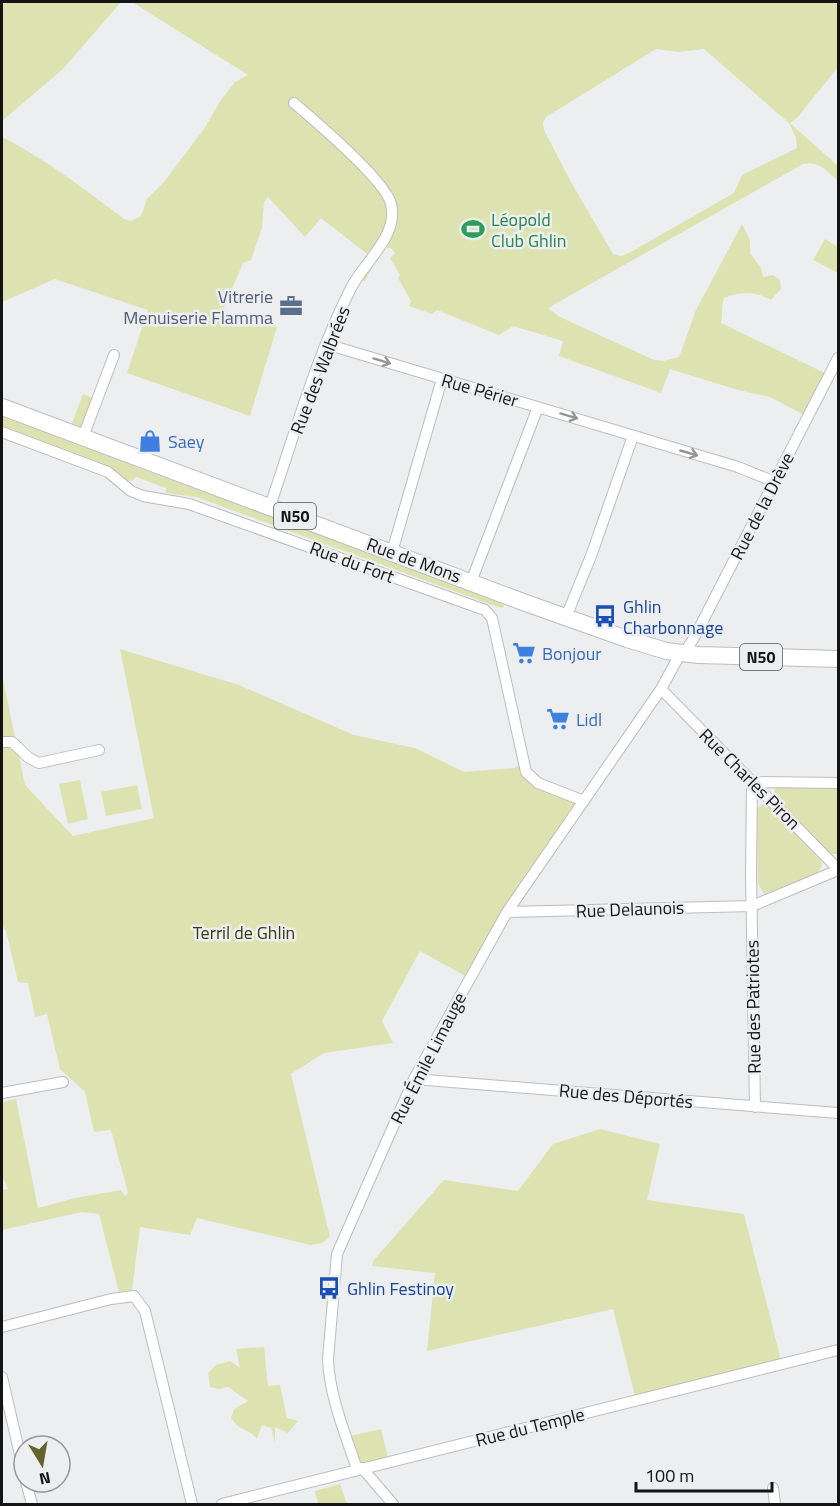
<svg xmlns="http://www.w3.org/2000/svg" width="840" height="1506" font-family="'Titillium Web',sans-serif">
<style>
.green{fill:#dde3b0;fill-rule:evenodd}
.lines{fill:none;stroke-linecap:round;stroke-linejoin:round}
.minor-casing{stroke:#bbbcbe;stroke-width:12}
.primary-casing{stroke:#bbbcbe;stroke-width:18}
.minor{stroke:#fff;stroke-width:10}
.primary{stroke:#fff;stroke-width:16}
.oneway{stroke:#959596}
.labels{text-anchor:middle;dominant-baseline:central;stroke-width:5;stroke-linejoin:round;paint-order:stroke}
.shield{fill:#edeef0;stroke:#555557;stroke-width:1.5}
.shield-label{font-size:16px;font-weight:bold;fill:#141415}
.leisure-label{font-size:18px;fill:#27864d;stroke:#edeef0;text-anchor:start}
.service-label{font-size:18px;fill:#4e5e75;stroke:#edeef0;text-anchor:end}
.street-label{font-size:18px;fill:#141415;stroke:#edeef0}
.shop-label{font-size:18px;fill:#366cbe;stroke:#edeef0;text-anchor:start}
.transit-label{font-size:18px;fill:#164399;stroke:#edeef0;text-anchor:start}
.park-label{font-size:18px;fill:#373a0f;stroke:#edeef0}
</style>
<rect width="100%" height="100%" fill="#edeef0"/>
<path class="green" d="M2 2H121L63 69 2 121Z
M132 2H838V67L797 118 790 123 838 166V181C827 171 819 160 803 164L548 308 560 317 654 360 663 361 679 357 696 310 742 224 750 240V253L761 268 763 277 773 275 780 280 781 289 771 300C754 291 742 291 724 298 721 307 723 313 721 323L829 375 808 417 770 397 738 390 670 369 661 393 559 356 563 341 513 326 499 335 437 310 432 314 409 306 411 301 398 278 400 275 390 258 395 253 391 248H383L365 281H356L371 257 321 218 305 237 268 197 264 202 262 228 251 260 243 263 220 317 277 327 250 416 127 373 148 310 55 279 2 302V137C46 159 84 189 124 219L131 221 141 216 147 199 164 182 204 129 221 100 235 82 248 75ZM656 49 678 52 704 49 789 123 796 138 797 148 742 175 734 193 629 253 621 256 613 254 571 182 544 130 543 122 546 117Z
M825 239 838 247V273L813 260Z
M83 394 93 398 87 429 72 423Z
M2 416 135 465 136 467 503 600 504 606 502 608 495 606 196 497 166 493V488L136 477 133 480 128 481 2 428Z
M120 649 239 685 354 735 415 748 464 772 514 768 523 764 526 772 584 801 469 978 420 951 382 1021 393 1043 324 1053 291 1074 330 1237 322 1243 311 1245 197 1218 190 1235 140 1227 132 1290 119 1292 99 1214 82 1212 2 1230V1190L8 1189 2 1176V1102L16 1099 38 1208 75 1198 121 1190 125 1196 128 1193 111 1130 94 1132 85 1092 60 1069 47 1014 35 1017 28 983 18 982 6 931 2 925V675L25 785 73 836 154 818Z
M80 780 88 819 68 824 59 784Z
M137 785 142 809 106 816 101 792Z
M776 787 838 788V854H832L825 849 773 796Z
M762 804H767L821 861 822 865 818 873 764 894 758 884 757 810Z
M600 1129 660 1144 647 1200 744 1214 782 1364 636 1400 613 1309 427 1351 435 1273 372 1266 373 1261 444 1180 518 1191 553 1144Z
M264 1347 268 1386 280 1385 287 1418 298 1421 288 1433 275 1427V1443L271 1428 262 1425 257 1439C250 1429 240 1432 231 1418L234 1409 248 1401 228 1387 219 1389 210 1387 208 1373 216 1365 230 1361 240 1368 236 1349Z
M381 1429 389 1462 357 1469 346 1437Z
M340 1484 347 1504H318L315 1491Z"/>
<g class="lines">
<g class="minor-casing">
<path id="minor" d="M326 344 738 467 775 482
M2 432 108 472 131 491 143 496 189 504 485 610 492 618 526 772 538 783 584 801
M83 437 114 355
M270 506C295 433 316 357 351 288 364 262 399 236 391 204 386 181 314 120 294 103
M392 552 442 379
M471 582 538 407
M566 617 591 556 633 436
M661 689 838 869
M2 742H12L29 758 39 763 99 750
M507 912 752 906 838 870
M414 1079 838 1113
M2 1093 63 1082
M755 1107 751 875 752 782 838 783
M2 1327 111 1299 134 1296 145 1311 192 1504
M2 1377 24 1472
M362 1468 393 1504
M357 1469C346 1436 329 1395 328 1359L337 1254 414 1079 507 912 661 689 678 658 684 653 694 638 838 358
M26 1482 32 1504
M773 1488 775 1504
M222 1504 838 1350"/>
</g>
<g class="primary-casing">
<path id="primary" d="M2 407 523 602 627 639 666 651 699 655 838 659"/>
</g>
<use href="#minor" class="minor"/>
<use href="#primary" class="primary"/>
</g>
<defs><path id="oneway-shaft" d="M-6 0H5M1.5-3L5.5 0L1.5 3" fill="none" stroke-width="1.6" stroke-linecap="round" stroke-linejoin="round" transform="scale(1.5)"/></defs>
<g class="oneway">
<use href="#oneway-shaft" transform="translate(382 361) rotate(17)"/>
<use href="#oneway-shaft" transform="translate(569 416) rotate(17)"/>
<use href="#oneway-shaft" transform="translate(689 453) rotate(16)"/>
</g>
<defs>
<g id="stadium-bare" transform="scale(1.8)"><path d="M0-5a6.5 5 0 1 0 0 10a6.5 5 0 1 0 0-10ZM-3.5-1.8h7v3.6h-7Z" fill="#2e9e5b" stroke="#edeef0" stroke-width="2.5" paint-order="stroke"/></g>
<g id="office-bare" transform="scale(1.8)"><path d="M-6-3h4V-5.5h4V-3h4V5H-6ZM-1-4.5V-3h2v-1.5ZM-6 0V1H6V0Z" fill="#5c6f8a" stroke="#edeef0" stroke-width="2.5" paint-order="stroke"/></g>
<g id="shop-bare" transform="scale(1.8)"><path d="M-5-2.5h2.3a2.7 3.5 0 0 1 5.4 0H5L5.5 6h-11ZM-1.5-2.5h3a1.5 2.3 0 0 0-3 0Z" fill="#3f7fe0" stroke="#edeef0" stroke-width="2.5" paint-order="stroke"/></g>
<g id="bus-bare" transform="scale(1.8)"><path d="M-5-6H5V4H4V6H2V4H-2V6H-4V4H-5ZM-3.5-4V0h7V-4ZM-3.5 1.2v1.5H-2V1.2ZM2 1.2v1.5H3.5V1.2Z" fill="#1a4fb4" stroke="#edeef0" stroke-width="2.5" paint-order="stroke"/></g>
<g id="supermarket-bare" transform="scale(1.8)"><path d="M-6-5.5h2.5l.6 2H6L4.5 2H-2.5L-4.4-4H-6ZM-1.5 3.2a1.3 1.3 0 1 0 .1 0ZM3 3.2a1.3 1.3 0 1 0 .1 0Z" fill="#3f7fe0" stroke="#edeef0" stroke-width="2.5" paint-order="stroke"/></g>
</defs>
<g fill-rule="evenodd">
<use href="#stadium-bare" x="473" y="229"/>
<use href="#office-bare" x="291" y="306"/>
<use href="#shop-bare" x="150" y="441"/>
<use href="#bus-bare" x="605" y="616"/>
<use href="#supermarket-bare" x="524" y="653"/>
<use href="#supermarket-bare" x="558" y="719"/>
<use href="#bus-bare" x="329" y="1288"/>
</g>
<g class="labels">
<g class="shield">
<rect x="274" y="503" width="42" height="26" rx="4.5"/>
<rect x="740" y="644" width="42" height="26" rx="4.5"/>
</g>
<g class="shield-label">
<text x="295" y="516">N50</text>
<text x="761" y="657">N50</text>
</g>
<g class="leisure-label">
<text x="491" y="219">Léopold<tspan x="491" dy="21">Club Ghlin</tspan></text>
</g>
<g class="service-label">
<text x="273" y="296">Vitrerie<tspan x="273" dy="21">Menuiserie Flamma</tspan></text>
</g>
<g class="street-label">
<text transform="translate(320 370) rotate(-69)">Rue des Walbrées</text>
<text transform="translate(480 390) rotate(16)">Rue Périer</text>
<text transform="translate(762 506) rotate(-63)">Rue de la Drève</text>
<text transform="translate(414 560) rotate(20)">Rue de Mons</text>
<text transform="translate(352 562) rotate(20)">Rue du Fort</text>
<text transform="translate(750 779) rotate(45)">Rue Charles Piron</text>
<text transform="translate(630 909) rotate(-2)">Rue Delaunois</text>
<text transform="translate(753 1007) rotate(-91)">Rue des Patriotes</text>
<text transform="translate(428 1058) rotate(-63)">Rue Émile Limauge</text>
<text transform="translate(626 1096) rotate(5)">Rue des Déportés</text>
<text transform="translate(530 1427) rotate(-14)">Rue du Temple</text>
</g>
<g class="shop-label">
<text x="168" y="441">Saey</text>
<text x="542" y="653">Bonjour</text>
<text x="576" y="719">Lidl</text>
</g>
<g class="transit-label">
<text x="623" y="606">Ghlin<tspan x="623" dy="21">Charbonnage</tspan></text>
<text x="347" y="1288">Ghlin Festinoy</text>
</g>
<g class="park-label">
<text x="244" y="932">Terril de Ghlin</text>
</g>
</g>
<rect width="840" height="1506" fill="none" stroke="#141415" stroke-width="6"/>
<g transform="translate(42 1464) rotate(169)"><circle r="28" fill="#edeef0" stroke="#969798" stroke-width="1.5"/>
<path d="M0-4.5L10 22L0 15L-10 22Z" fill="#66622f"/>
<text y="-9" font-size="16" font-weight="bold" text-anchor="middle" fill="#141415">N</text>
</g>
<path d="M636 1482v9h136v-9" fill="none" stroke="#141415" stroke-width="3"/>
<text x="645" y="1482" font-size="18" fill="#141415" stroke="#edeef0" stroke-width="4.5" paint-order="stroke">100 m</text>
</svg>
